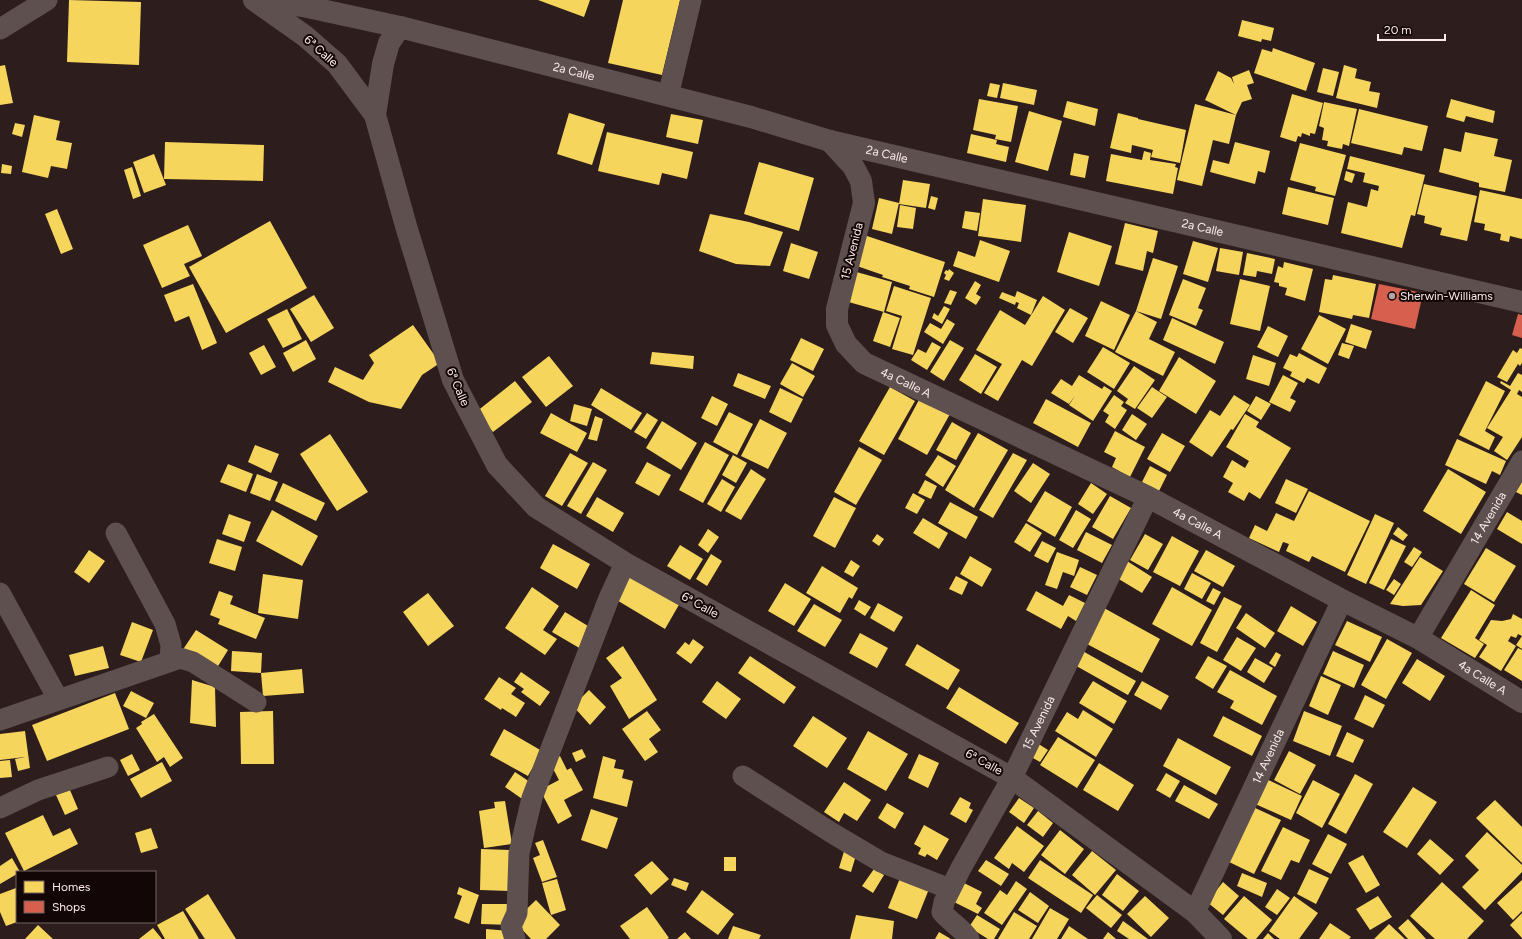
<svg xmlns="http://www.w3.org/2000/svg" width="1522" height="939" font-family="Figtree,sans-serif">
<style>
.homes{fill:#f6d55c}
.shops{fill:#d6604d}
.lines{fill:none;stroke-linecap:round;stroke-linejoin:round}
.street{stroke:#5d504f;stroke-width:21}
.secondary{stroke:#5d504f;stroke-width:22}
.poi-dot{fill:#b4a3a2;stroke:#120606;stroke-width:1.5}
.labels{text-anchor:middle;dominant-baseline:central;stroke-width:4;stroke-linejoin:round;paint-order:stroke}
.street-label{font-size:12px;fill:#fcebea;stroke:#120606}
.poi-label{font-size:12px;fill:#fcebea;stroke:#120606;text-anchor:start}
</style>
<rect width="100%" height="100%" fill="#2d1d1d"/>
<path class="homes" d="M69 0 141 2 139 65 67 62Z
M538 0H590L584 17Z
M623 0H680L662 75 608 63Z
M1242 20 1274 28 1271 41 1262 39 1261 42 1238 36Z
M1273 48 1315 63 1306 91 1254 73 1262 49 1272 52Z
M5 65 13 103 0 105V66Z
M1344 65 1357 69 1355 78 1371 82 1369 91 1380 93 1377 108 1336 98Z
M1323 68 1339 72 1333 96 1317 92Z
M1249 70 1254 83 1247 85 1252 99 1242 102 1236 115 1205 100 1218 71 1231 78 1234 84 1232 77Z
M990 83 1000 85 997 98 987 96Z
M1003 83 1037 90 1034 105 1000 98Z
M1292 94 1323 103 1315 134 1310 133V136L1302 133 1301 137 1298 136 1296 142 1280 137Z
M979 99 1018 106 1011 142 995 139 996 135 973 130Z
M1451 99 1495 111 1493 123 1466 116 1464 122 1446 117Z
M1067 101 1098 109 1095 126 1063 117Z
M1324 102 1357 109 1349 146 1343 144 1342 149 1327 146 1328 141 1322 140 1324 128 1319 126Z
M1195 104 1236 115 1229 144 1213 140 1202 186 1177 180Z
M1359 109 1428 126 1422 151 1404 147 1402 155 1351 143Z
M1029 111 1062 121 1048 171 1015 162Z
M569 113 605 124 592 165 557 154Z
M1118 113 1138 118V119L1186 130 1180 163 1151 157 1153 150 1132 145 1131 153 1110 148Z
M671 114 703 120 698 144 666 137Z
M34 115 60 121 56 140 72 143 67 169 51 166 48 178 22 172Z
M15 123 25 125 22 137 12 134Z
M607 132 693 152 687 179 662 173 659 185 598 171Z
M1465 132 1498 139 1494 156 1512 160 1505 192 1479 187V183L1439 172 1444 148 1461 152Z
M971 134 997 140 996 144 1009 147 1006 162 967 153Z
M165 142 264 145 263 181 164 179Z
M1235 142 1270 151 1265 173 1258 171 1255 184 1210 172 1213 160 1229 164Z
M1300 143 1346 155 1335 196 1315 191 1316 187 1290 180Z
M1144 151 1151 153 1150 160 1176 164 1175 167 1178 168 1173 194 1106 181 1111 154 1142 160Z
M1074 153 1089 156 1085 178 1070 175Z
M154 154 166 185 144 193 133 162Z
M1350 156 1425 175 1415 216 1411 215 1402 248 1341 233 1348 202 1367 207 1371 189 1378 191 1379 186 1363 182 1365 173 1347 169Z
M759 162 814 178 799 231 744 214Z
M2 164 12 166 11 174 1 173Z
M132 167 141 196 133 199 124 170Z
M1346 171 1355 174 1352 183 1344 180Z
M903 180 930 184 926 208 899 204Z
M1424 184 1477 196 1467 241 1440 235 1442 228 1424 223 1425 216 1417 214Z
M1288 187 1334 198 1328 225 1282 214Z
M1480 190 1522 199V239L1510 236 1509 242 1500 240 1501 234 1484 230 1485 224 1474 222Z
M931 196 938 198 935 210 928 208Z
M879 198 899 203 892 234 872 229Z
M983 199 1026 205 1021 242 978 236Z
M900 205 916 208 913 229 897 227Z
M57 209 73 249 61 254 45 214Z
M965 211 980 213 977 231 962 228Z
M710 214 749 222 783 232 770 266 736 264 699 251Z
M270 221 307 288 226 333 189 267Z
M1125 223 1158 231 1153 253 1147 251 1143 271 1115 264Z
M188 225 202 256 184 264 190 276 162 288 143 245Z
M1069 232 1112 246 1099 286 1057 272Z
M864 235 945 262 934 297 909 289 910 286 882 277 883 275 854 265Z
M980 240 1010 251 999 282 953 266 958 251 975 257Z
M1193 241 1218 248 1208 282 1183 274Z
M791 243 818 252 809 279 783 271Z
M1220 248 1243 252 1239 275 1216 271Z
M1247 253 1275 259 1272 274 1257 271 1256 277 1243 275Z
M1153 258 1178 266 1161 319 1136 311Z
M1284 262 1313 269 1305 301 1285 295 1287 288 1279 286V283L1274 282 1278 266 1283 268Z
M949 269 954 273 949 281 944 279 946 275 944 273 946 270 948 271Z
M853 271 892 282 884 312 845 301Z
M1333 275 1376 284 1369 318 1353 315 1352 319 1319 312 1325 279 1332 280Z
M1183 279 1206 288 1198 308 1203 310 1196 326 1169 315Z
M1240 279 1270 286 1260 331 1230 324Z
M975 281 981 285 976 294 981 297 976 305 965 298Z
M193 284 217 343 202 350 189 316 175 322 164 295Z
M894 286 931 298 913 355 892 349 902 316 886 311Z
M950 290 957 292 951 305 944 303Z
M1017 291 1037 300 1031 315 1017 308 1019 303 1016 302 1015 305 999 298 1002 292 1015 297Z
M314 295 334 328 311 342 290 309Z
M1043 296 1065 310 1032 366 1022 360 998 401 984 393 1002 364 976 350 1000 310 1025 325Z
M1101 301 1130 315 1114 350 1085 336Z
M944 306 950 309 942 324 932 318 934 313 938 316Z
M1070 308 1088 318 1073 343 1055 332Z
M287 309 302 339 283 348 267 319Z
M1136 311 1157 322 1149 339 1175 352 1163 376 1115 352Z
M883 312 900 318 890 347 873 341Z
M1319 315 1346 329 1328 364 1301 349Z
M1172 318 1224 342 1215 364 1163 340Z
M947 319 955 324 943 344 924 332 930 323 941 329Z
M1351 324 1372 331 1366 349 1345 342Z
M413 325 440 363 422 375 401 409 369 402 328 382 335 367 363 380 374 363 369 355Z
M1268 326 1288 336 1278 357 1257 347Z
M801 338 824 349 813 371 790 360Z
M306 340 316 359 293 372 283 353Z
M950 340 964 348 944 381 930 372Z
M932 342 941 347 927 370 911 360 918 349 926 353Z
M1342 343 1354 346 1349 359 1338 355Z
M264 345 276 367 261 375 249 353Z
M1103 347 1130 363 1114 389 1087 372Z
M1520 348 1522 349V363L1520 366 1518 364 1507 382 1497 377 1513 350 1517 353Z
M652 352 694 356 693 369 650 364Z
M1299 353 1327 368 1319 384 1307 378 1304 383 1290 376 1292 372 1283 368 1290 354 1297 357Z
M975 354 997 367 981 394 959 380Z
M1253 355 1276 363 1269 386 1246 379Z
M549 356 573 386 546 407 522 377Z
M1179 357 1216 381 1196 414 1159 391Z
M792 363 815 376 803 397 780 384Z
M1134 366 1155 380 1135 409 1125 403 1128 399 1117 391Z
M738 373 771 386 765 399 733 386Z
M1518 373 1522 375V392L1519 390 1517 394 1522 397V437L1507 460 1494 451 1503 437 1487 428 1511 390 1500 383 1501 381 1510 386Z
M1079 375 1102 389 1104 386 1112 391 1093 421 1069 405 1075 396 1069 404 1051 393 1061 379 1072 386Z
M1283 375 1298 383 1290 398 1296 401 1290 412 1269 402Z
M515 381 532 402 493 432 476 412Z
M1486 381 1505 391 1485 431 1495 437 1489 450 1459 435Z
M890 387 915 401 884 455 859 441Z
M1152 387 1167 397 1152 418 1137 408Z
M601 388 642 413 631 430 591 405Z
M780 388 803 399 791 423 769 412Z
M1114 395 1124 402 1121 406 1127 410 1115 429 1105 422 1109 415 1103 411Z
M1234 395 1250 405 1233 430 1231 429 1212 457 1189 442 1210 410 1220 416Z
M712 396 728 404 717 426 701 418Z
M1256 396 1271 404 1261 420 1247 411Z
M920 398 950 414 927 455 898 439Z
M1046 399 1091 423 1078 447 1033 423Z
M574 404 592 409 587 426 570 421Z
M729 412 753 424 737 455 713 442Z
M551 413 587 433 577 452 540 433Z
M647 413 658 420 646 439 634 432Z
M1132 414 1147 424 1136 440 1122 430Z
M1245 414 1259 422 1256 427 1291 448 1260 499 1249 492 1244 501 1228 492 1233 483 1223 477 1232 460 1245 468 1249 461 1226 447Z
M595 416 603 419 597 441 588 439Z
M760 419 787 433 768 469 741 456Z
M662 421 697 443 681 470 646 448Z
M952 422 971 433 956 460 936 450Z
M1115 431 1145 447 1130 477 1112 467 1116 458 1104 452Z
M978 433 1008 450 974 508 945 490Z
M1162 433 1185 446 1170 472 1147 459Z
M330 434 368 492 337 511 300 454Z
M1457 439 1506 461 1500 475 1492 471 1486 484 1445 465Z
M705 442 729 455 703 503 679 490Z
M255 445 279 454 271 473 248 462Z
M859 447 882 460 856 505 834 492Z
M570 453 588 463 562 506 545 496Z
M1013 453 1027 460 993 518 979 510Z
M733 455 747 463 736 483 722 475Z
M938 455 956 466 943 487 925 475Z
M593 462 607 470 581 514 567 506Z
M647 462 671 475 659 496 635 483Z
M1033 463 1050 474 1031 503 1014 491Z
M228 464 253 474 246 492 220 482Z
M1150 466 1167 475 1159 491 1142 482Z
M751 469 766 479 741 520 725 511Z
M1448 469 1486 492 1461 534 1423 511Z
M257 474 278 482 270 501 250 493Z
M722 479 735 487 721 512 707 504Z
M1286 479 1308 489 1296 513 1275 503Z
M925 480 937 486 931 499 918 493Z
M1522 482V495L1516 492Z
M283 483 325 503 316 521 275 501Z
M1091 483 1107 494 1093 514 1078 504Z
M1045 491 1072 507 1055 537 1027 521Z
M1309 491 1370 521 1345 572 1312 556 1309 562 1286 551 1289 544 1283 542 1279 552 1249 538 1255 525 1267 531 1276 513 1294 521Z
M913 493 925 500 917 514 905 508Z
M1110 496 1131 508 1113 539 1092 527Z
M597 497 624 513 613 532 586 516Z
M834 497 856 508 835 548 813 536Z
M950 502 978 517 966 539 938 523Z
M272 510 318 536 302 566 256 541Z
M1076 510 1091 519 1073 548 1059 540Z
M1507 512 1522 521V544L1497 529Z
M229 514 251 522 244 542 222 534Z
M1375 514 1394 523 1366 584 1347 575Z
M923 518 948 533 939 549 913 533Z
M1026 523 1042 533 1030 552 1014 542Z
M1398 527 1408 535 1403 541 1393 534Z
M708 529 719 537 708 553 698 545Z
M1086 532 1112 545 1102 563 1077 550Z
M877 534 884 539 879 546 872 541Z
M1145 534 1163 544 1148 570 1130 560Z
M1172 536 1199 551 1180 586 1153 572Z
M217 539 242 547 235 571 209 563Z
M1391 539 1406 546 1384 590 1369 583Z
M1042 541 1056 548 1048 563 1034 556Z
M553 544 590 564 577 589 540 568Z
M680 545 703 559 690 580 667 566Z
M1414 547 1422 552 1412 567 1404 562Z
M1486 548 1516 566 1494 602 1464 584Z
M89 550 105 561 89 583 74 572Z
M1206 550 1235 566 1223 587 1194 571Z
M1057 552 1079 560 1074 576 1063 572 1057 589 1045 585Z
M711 554 722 561 707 586 696 579Z
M970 556 992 569 982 587 960 574Z
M1420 557 1443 571 1421 605 1403 606 1390 604Z
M851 560 860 566 853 577 844 572Z
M1127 561 1152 577 1142 593 1117 578Z
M822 566 858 588 852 599 849 597 840 613 806 593Z
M1080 567 1097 575 1087 595 1070 587Z
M630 573 680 603 665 629 615 599Z
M1192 573 1211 583 1202 599 1184 589Z
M263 574 303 580 298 619 258 613Z
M956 576 968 582 962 595 949 589Z
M1394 579 1401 584 1394 595 1386 590Z
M785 583 811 599 794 626 768 611Z
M532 587 559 606 543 630 557 639 545 655 505 628Z
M1172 587 1212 610 1192 646 1152 624Z
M1213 588 1221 592 1214 605 1206 601Z
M1471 590 1495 605 1475 638 1484 644 1475 658 1441 638Z
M219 591 233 596 230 604 265 618 256 639 218 624 220 619 210 615Z
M1036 591 1063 606 1069 595 1085 603 1076 621 1068 616 1061 629 1026 610Z
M428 593 454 626 428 646 403 612Z
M1224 597 1242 606 1217 652 1200 643Z
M859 600 871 607 865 616 854 609Z
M878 603 903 617 894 632 870 618Z
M814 604 842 620 825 647 797 631Z
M1291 606 1317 622 1303 646 1277 631Z
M1104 608 1160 639 1142 673 1085 643Z
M565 612 593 629 581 649 552 632Z
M1246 613 1275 633 1265 648 1236 628Z
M1513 614 1522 619V649L1516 645 1522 636 1518 634 1516 638 1511 636 1508 641 1516 646 1501 671 1479 657 1487 645 1479 640 1491 620 1502 621 1511 619Z
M1347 621 1382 637 1370 662 1335 645Z
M132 622 153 630 141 662 120 655Z
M196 630 228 650 215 671 182 651Z
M860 633 888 648 877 668 849 653Z
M1237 637 1256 648 1241 671 1223 660Z
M693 639 704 647 691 664 676 653 685 642 689 645Z
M1387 639 1412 653 1386 699 1361 685Z
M917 644 960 670 948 690 905 665Z
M103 646 109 668 75 676 69 655Z
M623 646 657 700 629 719 610 686 622 678 606 658Z
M1518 648 1522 650V681L1504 670Z
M1079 649 1136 681 1128 695 1071 663Z
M232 651 262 653 261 673 231 671Z
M1333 651 1364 665 1354 688 1323 674Z
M1276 652 1281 655 1275 667 1269 663Z
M750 656 796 687 784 704 738 673Z
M1208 656 1227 666 1213 689 1195 678Z
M1255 658 1273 668 1264 683 1247 672Z
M1417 659 1445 676 1430 701 1402 683Z
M302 669 304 693 263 696 261 673Z
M1230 670 1277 696 1262 725 1230 708 1234 701 1217 692Z
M521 672 550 692 540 706 521 692 524 689 514 682Z
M1321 676 1341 685 1328 715 1309 706Z
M499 677 516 688 511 694 525 703 516 717 502 708 501 710 484 699Z
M192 680 215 687 216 727 190 723Z
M717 681 741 699 726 719 702 702Z
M1093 681 1127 701 1114 724 1079 703Z
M1142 681 1169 696 1161 710 1134 695Z
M959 687 1019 723 1006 744 946 708Z
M589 690 606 707 590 725 573 706Z
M131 691 154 703 146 718 123 706Z
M115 693 129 729 47 761 32 725Z
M1365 695 1385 705 1373 728 1354 719Z
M1083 710 1113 729 1096 757 1055 731 1067 712 1078 719Z
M273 711 274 764H241L240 712Z
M647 711 661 730 649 739 658 752 645 761 622 729Z
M1304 711 1342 726 1330 756 1293 741Z
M154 714 183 758 170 767 164 757 157 762 136 728 142 724 141 722Z
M813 716 847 738 827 768 793 746Z
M1223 716 1262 736 1252 756 1213 736Z
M504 729 542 751 528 776 490 755Z
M25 731 30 768 18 771 15 759 25 757 0 760V734Z
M868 731 908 754 886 791 847 769Z
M1347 732 1364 740 1353 763 1336 756Z
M1058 737 1095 760 1077 788 1040 765Z
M1178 738 1231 767 1216 795 1163 766Z
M1034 741 1048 750 1040 762 1026 754Z
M582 749 586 757 576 762 572 753Z
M1289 751 1316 765 1300 794 1274 780Z
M132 754 140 770 128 776 120 760Z
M919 754 939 763 928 788 908 778Z
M560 756 567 770 571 768 583 790 564 800 572 816 558 824 540 790 559 780 549 761Z
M603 756 616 760 614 768 624 770 622 778 633 781 627 807 593 798Z
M10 760 12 777 0 778V761Z
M162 762 172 781 141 798 130 779Z
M1099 763 1134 785 1118 811 1083 790Z
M515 772 536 786 525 801 505 787Z
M1166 773 1180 781 1170 798 1156 790Z
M1355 774 1373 784 1346 834 1328 824Z
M1264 778 1302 796 1291 820 1253 803Z
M1313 780 1340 794 1322 828 1296 813Z
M844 782 871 800 857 821 844 813 839 822 824 812Z
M1184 785 1218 804 1209 819 1175 801Z
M1413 787 1437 802 1407 848 1383 832Z
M70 790 78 809 65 815 56 795Z
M960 797 971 803 969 808 973 810 966 823 950 814Z
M1019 798 1034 808 1024 823 1009 812Z
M1495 800 1522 827V863L1476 818Z
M505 801 512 844 484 848 479 811 495 808 494 802Z
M887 803 904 813 895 829 878 818Z
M1253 807 1281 820 1254 874 1227 861Z
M591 809 618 818 607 849 581 840Z
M1038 811 1053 823 1043 837 1027 825Z
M43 815 53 836 70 828 78 844 24 871 5 833Z
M924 825 949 839 937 860 927 854 925 857 918 854 921 848 914 844Z
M1017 826 1044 846 1024 872 1012 863 1009 869 994 858Z
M1283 827 1310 840 1299 863 1291 860 1281 880 1261 871Z
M151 828 158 848 141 853 135 833Z
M1060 830 1084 849 1065 874 1041 855Z
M1487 832 1522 865V872L1485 910 1462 887 1479 870 1465 856Z
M1328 834 1347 844 1331 874 1312 864Z
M1430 839 1454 860 1440 875 1417 854Z
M543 840 557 877 542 882 533 858 540 855 535 843Z
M845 848 857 852 851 872 839 868Z
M481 849 514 850 513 891 480 890Z
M1092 851 1116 870 1095 895 1072 875Z
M1363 855 1380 885 1366 893 1348 863Z
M724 857H736V871H724Z
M12 858 20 872H17V874L0 884V866Z
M986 860 1009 874 1001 886 978 871Z
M1040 860 1093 895 1081 913 1028 878Z
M652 861 669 879 651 895 634 875Z
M874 869 884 875 873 893 862 886Z
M1309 869 1329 878 1316 904 1297 894Z
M1242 873 1267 883 1262 897 1237 886Z
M1117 874 1139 891 1123 911 1102 895Z
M674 878 689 883 686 891 671 885Z
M900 878 929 889 917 919 888 908Z
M557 879 566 910 551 915 542 883Z
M1522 880V911L1513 920 1497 903Z
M1016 881 1027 889 1002 925 984 913 1000 890 1007 895Z
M962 882 982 892 976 904 982 908 978 914 952 901Z
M1223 882 1239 896 1223 915 1207 902Z
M1442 882 1484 921 1467 939H1435L1410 916Z
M459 887 479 895 469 924 454 918 462 896 457 894Z
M16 888 17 922 6 926 0 912V894Z
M1277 889 1290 898 1277 915 1265 907Z
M702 890 734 914 718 935 686 912Z
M1030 892 1049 906 1038 923 1018 910Z
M208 894 236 939H205L185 909Z
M1097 895 1122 915 1111 928 1086 908Z
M1145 896 1169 918 1151 937 1127 914Z
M1244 896 1272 920 1256 939H1248L1224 919Z
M1294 896 1318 913 1299 939H1280L1269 931Z
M1378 896 1392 917 1370 930 1356 909Z
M536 900 560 925 546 939H531L514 921Z
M482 904H511L510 925 481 924Z
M647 907 669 938 667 939H630L620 926Z
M1050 908 1069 919 1057 939H1032Z
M183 911 199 939H165L157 925Z
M1014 912 1037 926 1029 939H998Z
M1522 913V938L1510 925Z
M856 915 894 921 892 939H850Z
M977 915 1000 929 994 939H988L969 927Z
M1408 919 1426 939H1408L1398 928Z
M1123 921 1148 939H1129L1117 931Z
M1330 923 1351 937 1349 939H1319Z
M1389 924 1405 939H1374Z
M38 925 53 939H25Z
M733 926 761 935 759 939H728Z
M1069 926 1088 939H1061Z
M153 928 162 939H139Z
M486 929 510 931V939H486Z
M685 932 691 939H677Z
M939 932 951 939H935Z
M1108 932 1116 939H1103Z
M1268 933 1274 939H1263Z"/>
<path class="shops" d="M1379 284 1423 293 1415 329 1371 319Z
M1518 314 1522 315V338L1512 335Z"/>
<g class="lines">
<g class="street">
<path d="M0 29 47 0"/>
<path d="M668 96 691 0"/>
<path d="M116 533 165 624 171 645 170 660"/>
<path d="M0 593 58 699"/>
<path id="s1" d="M1418 638 1522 461"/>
<path d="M0 720 180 658 193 662 256 702"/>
<path d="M743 776 832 833 881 862 950 889"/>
<path d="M0 808 38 790 108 767"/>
<path id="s2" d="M1195 912 1342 600"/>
<path d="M515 939 511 926 517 913 519 853 532 798 609 598 625 563"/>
<path id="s3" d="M969 939C962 928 950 922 942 912L944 902 961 868 1012 778 1148 497"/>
</g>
<g class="secondary">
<path d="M254 0 305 36 337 64 375 115 406 226 453 380 497 465 536 507 625 563 1012 778 1195 912 1221 939"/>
<path id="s4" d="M257 0 303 6 400 27 751 117 830 141 1522 302"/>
<path d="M375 115 383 64 389 43 400 27"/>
<path id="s5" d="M830 141 853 166 861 181 864 203 837 309V325L846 344 864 363 1148 497 1342 600 1418 638 1522 702"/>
</g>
</g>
<circle class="poi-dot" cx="1392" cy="296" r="4"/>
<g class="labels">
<g class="street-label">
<text transform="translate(321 51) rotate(42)">6ª Calle</text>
<text stroke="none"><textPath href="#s4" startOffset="325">2a Calle</textPath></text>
<text stroke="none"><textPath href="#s4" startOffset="649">2a Calle</textPath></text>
<text stroke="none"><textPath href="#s4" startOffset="973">2a Calle</textPath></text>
<text transform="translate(852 251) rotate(-76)">15 Avenida</text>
<text stroke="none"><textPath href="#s5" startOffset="292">4a Calle A</textPath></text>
<text transform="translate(458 387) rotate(67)">6ª Calle</text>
<text stroke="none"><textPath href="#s1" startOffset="139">14 Avenida</textPath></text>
<text stroke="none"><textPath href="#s5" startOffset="616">4a Calle A</textPath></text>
<text transform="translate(700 605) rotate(29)">6ª Calle</text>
<text stroke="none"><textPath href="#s5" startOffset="940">4a Calle A</textPath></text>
<text stroke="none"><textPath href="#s3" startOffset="251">15 Avenida</textPath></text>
<text stroke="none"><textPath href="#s2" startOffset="172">14 Avenida</textPath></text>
<text transform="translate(984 762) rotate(29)">6ª Calle</text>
</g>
<g class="poi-label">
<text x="1400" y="296">Sherwin-Williams</text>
</g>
</g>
<rect x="16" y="871" width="140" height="52" fill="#120606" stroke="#706261"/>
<rect x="24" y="881" width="20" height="12" fill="#f6d55c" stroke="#706261"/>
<text x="52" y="891" font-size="12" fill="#fcebea">Homes</text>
<rect x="24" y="901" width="20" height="12" fill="#d6604d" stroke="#706261"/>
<text x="52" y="911" font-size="12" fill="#fcebea">Shops</text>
<path d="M1378 34v6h67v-6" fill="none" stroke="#fcebea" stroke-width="2"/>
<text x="1384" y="34" font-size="12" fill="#fcebea" stroke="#120606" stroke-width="3" paint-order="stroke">20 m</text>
</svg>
